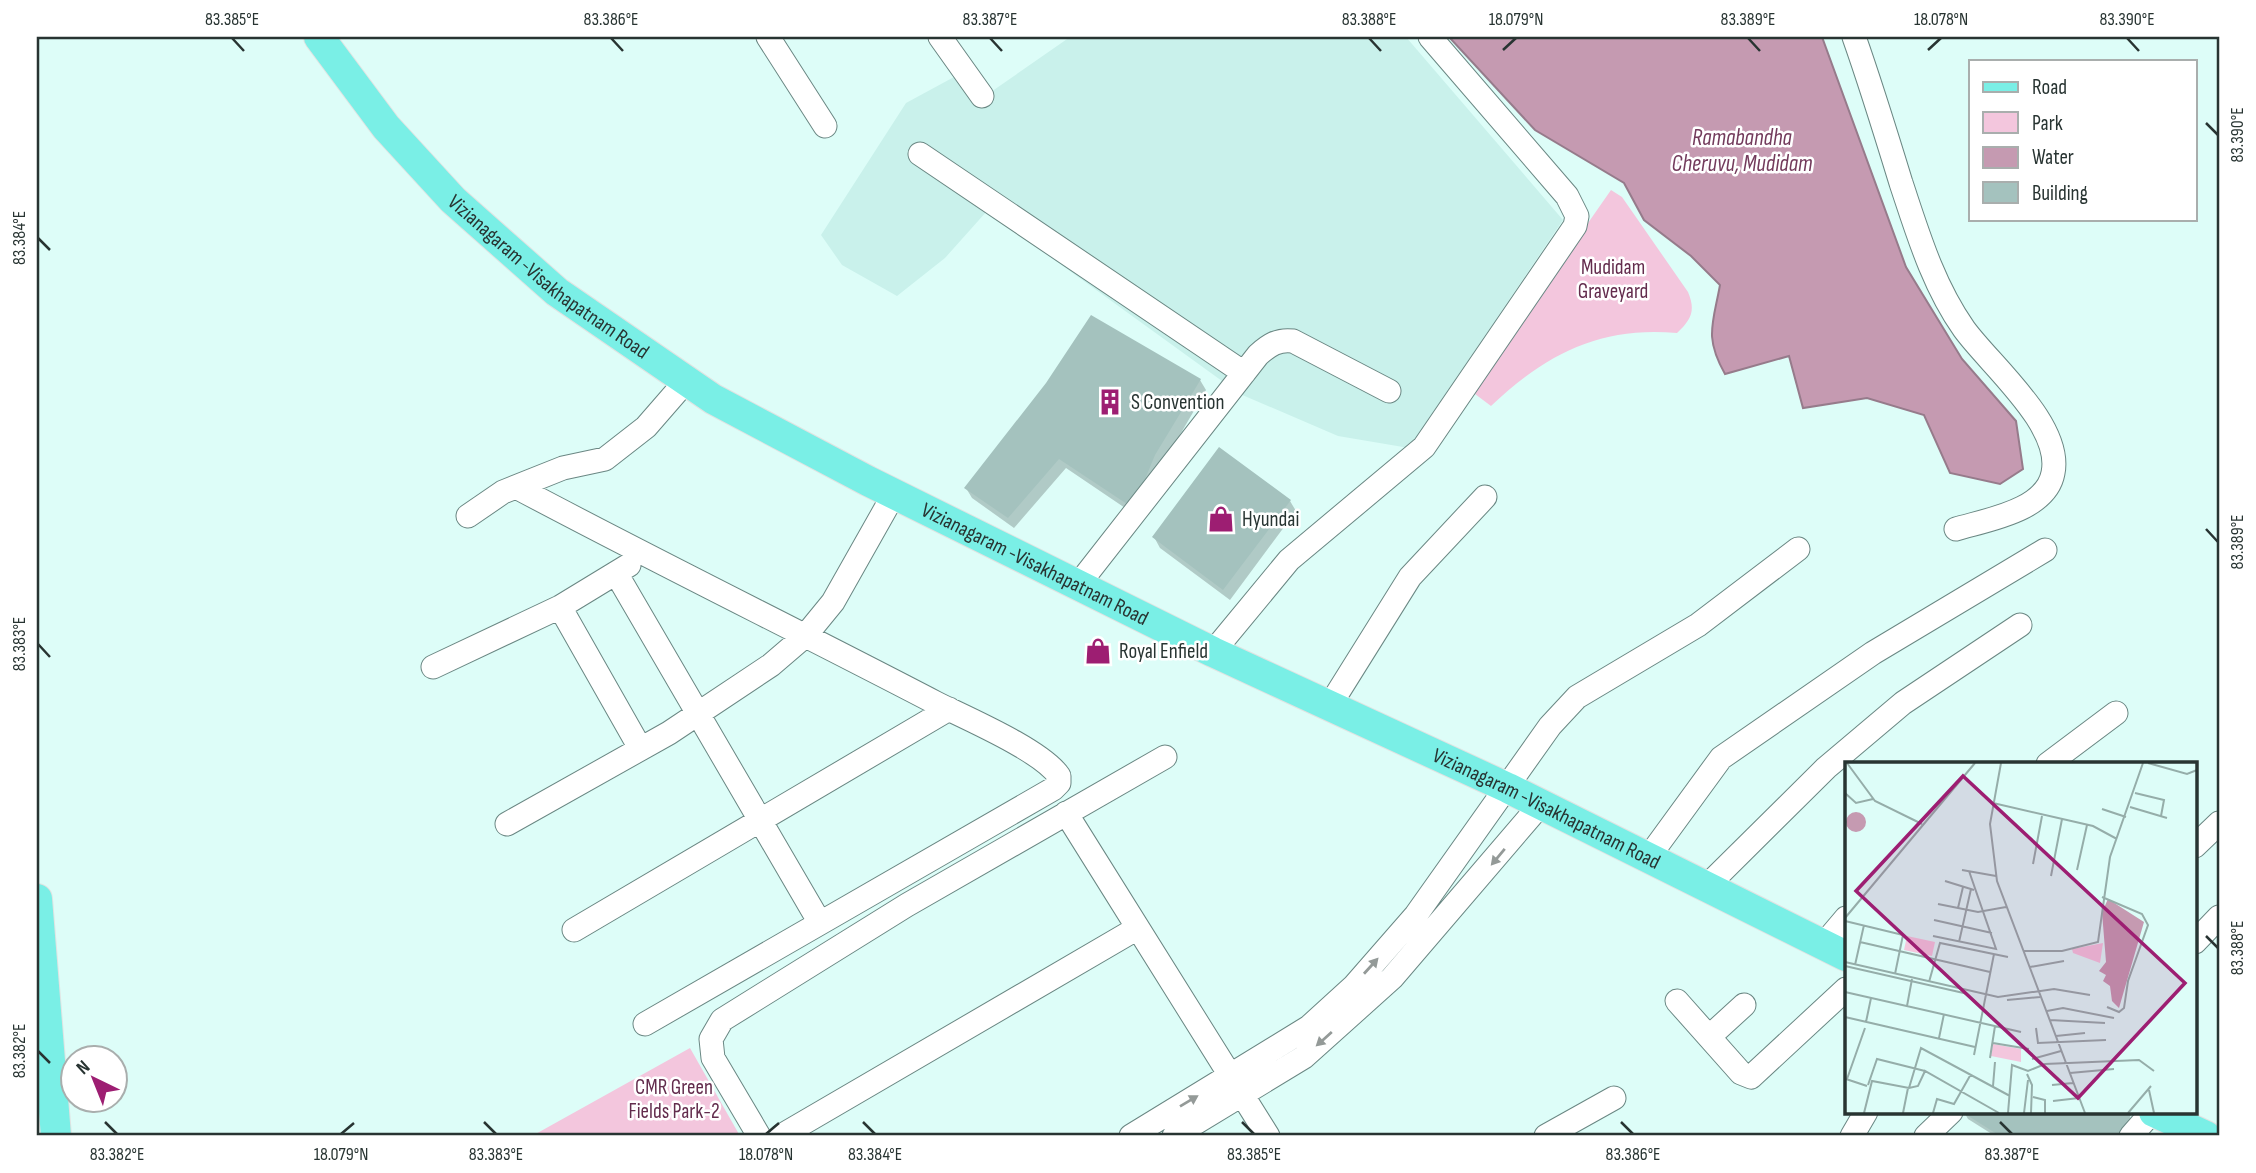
<svg xmlns="http://www.w3.org/2000/svg" width="2256" height="1173" font-family="'Sofia Sans Condensed',sans-serif">
<style>
.built{fill:#c9f1eb}
.green{fill:#f3c6dd}
.water{fill:#c59ab1;stroke:#967b8b;stroke-width:2}
.shadow{fill:#0003}
.building{fill:#a4c2be}
.lines{fill:none;stroke-linecap:round;stroke-linejoin:round}
.minor-casing{stroke:#6a8783;stroke-width:25}
.major-casing{stroke:#e1e3e2;stroke-width:32}
.minor{stroke:#fff;stroke-width:23}
.major{stroke:#7aefe6;stroke-width:30}
.oneway{fill:#949a98}
.ticks{fill:none;stroke:#283432;stroke-width:2.5}
.labels{text-anchor:middle;dominant-baseline:central;stroke-width:5;stroke-linejoin:round;paint-order:stroke}
.park-label{font-size:21px;fill:#632c4d;stroke:#fff}
.street-label{font-size:21px;fill:#283432;stroke:#fff}
.poi-label{font-size:21px;fill:#283432;stroke:#fff;text-anchor:start}
.water-label{font-size:23px;font-style:italic;fill:#733b5c;stroke:#fff}
.inset-road{fill:none;stroke:#95ada9;stroke-width:2}
.view{fill:#9d1e72;fill-opacity:0.15;stroke:#9d1e72;stroke-width:3.5}
.inset-edge{fill:none;stroke:#283432;stroke-width:3.5}
.neatline{fill:none;stroke:#283432;stroke-width:2.5}
.ticks-label{font-size:18px;text-anchor:middle;fill:#283432}
</style>
<rect width="100%" height="100%" fill="#ddfdf8"/>
<path class="built" d="M1070 37H1406L1563 220 1409 448 1338 436 1240 394 987 211 945 258 897 296 842 265 821 235 906 103 954 77 975 103Z"/>
<path class="green" d="M1611 190 1622 197 1688 292C1696 311 1691 320 1677 333 1600 326 1546 354 1491 406L1471 391Z
M690 1048 740 1136H532Z"/>
<path class="water" d="M1449 37H1822L1906 267 1962 359 2016 421 2023 469 2000 484 1950 473 1924 415 1867 398 1803 408 1789 356 1725 374C1704 337 1713 324 1720 285L1691 256 1644 220 1624 183 1535 130Z"/>
<path class="shadow" d="M1200 380 1206 390 1134 514 1066 468 1014 528 972 498 966 488Z
M1290 501 1296 511 1230 600 1160 548 1154 537Z
M1964 1112H2124L2135 1122 2124 1136H1995L1968 1119Z"/>
<path class="building" d="M1091 315 1201 379 1155 455 1141 489 1127 504 1059 459 1008 518 964 488 1046 383Z
M1219 447 1291 500 1223 590 1152 537Z
M1962 1112H2128L2132 1114 2116 1136H2000Z"/>
<g class="lines">
<g class="minor-casing">
<path id="minor" d="M768 37 825 126
M940 37 982 96
M1854 37C1871 85 1886 134 1901 183 1918 234 1933 285 1964 329 1990 365 2063 425 2053 473 2046 511 1986 520 1956 529
M920 154 1244 373
M516 487C655 561 796 630 936 703 966 718 1041 750 1059 776V783L1053 789 645 1024
M468 516 503 492 563 468 605 459 646 427 686 381
M616 573 820 923
M1078 585 1258 355C1269 345 1278 339 1293 341L1389 391
M560 607 640 748
M1213 652 1289 560 1424 447 1575 226 1577 216 1567 196 1430 37
M433 667 560 607 629 565
M1330 705 1410 577 1485 497
M2048 764 2116 713
M1066 813 1268 1136
M507 824 669 733 771 665 806 635 833 602 894 494
M2195 846 2219 823
M1648 858 1721 758 1873 653 2045 550
M1707 886 1826 768 1903 703 2020 625
M574 930 949 709
M2195 942 2219 917
M1824 944 1846 918
M1677 1001 1741 1073 1751 1077 1846 989
M1709 1037 1744 1005
M759 1136 713 1058 711 1039 722 1020 907 905 1165 757
M781 1136 1136 929
M1131 1136 1309 1027 1354 986 1416 915 1550 726 1577 697 1698 625 1798 549
M1174 1136 1304 1057 1392 978 1541 804
M1546 1136 1614 1098
M1852 1136 1866 1112
M1926 1136 1951 1112
M2131 1136 2152 1112"/>
</g>
<g class="major-casing">
<g id="major">
<path id="s1" d="M319 37 386 127 453 200 557 292 713 399 868 481 1213 652 1508 788 1846 956"/>
<path d="M37 899 56 1136"/>
<path d="M2154 1112 2206 1136"/>
</g>
</g>
<use href="#minor" class="minor"/>
<use href="#major" class="major"/>
</g>
<defs><path id="oneway-solid" d="M-6-.8H1V-3.2L6.5 0L1 3.2V.8H-6Z" transform="scale(1.75)"/></defs>
<g class="oneway">
<use href="#oneway-solid" transform="translate(1498 857) rotate(130)"/>
<use href="#oneway-solid" transform="translate(1371 966) rotate(-48)"/>
<use href="#oneway-solid" transform="translate(1324 1039) rotate(138)"/>
<use href="#oneway-solid" transform="translate(1189 1101) rotate(-31)"/>
</g>
<path class="ticks" d="M232 38 244 51M611 38 623 51M990 38 1002 51M1369 38 1381 51M1748 38 1760 51M2127 38 2139 51M1503 50 1516 38M1928 50 1941 38M2206 123 2218 135M38 238 50 250M2206 529 2218 542M38 644 50 657M2206 936 2218 948M38 1051 50 1063M105 1122 117 1134M484 1122 496 1134M863 1122 875 1134M1242 1122 1254 1134M1621 1122 1633 1134M2000 1122 2012 1134M341 1134 354 1123M766 1134 779 1123"/>
<defs>
<g id="building-bare" transform="scale(2.1)"><path d="M-4-6H4V6H1V3H-1V6H-4ZM-2.5-4.3h1.7v1.8h-1.7ZM.8-4.3h1.7v1.8H.8ZM-2.5-1h1.7V.8h-1.7ZM.8-1h1.7V.8H.8Z" fill="#9d1e72" stroke="#fff" stroke-width="2.5" paint-order="stroke"/></g>
<g id="shop-bare" transform="scale(2.1)"><path d="M-5-2.5h2.3a2.7 3.5 0 0 1 5.4 0H5L5.5 6h-11ZM-1.5-2.5h3a1.5 2.3 0 0 0-3 0Z" fill="#9d1e72" stroke="#fff" stroke-width="2.5" paint-order="stroke"/></g>
</defs>
<g fill-rule="evenodd">
<use href="#building-bare" x="1110" y="402"/>
<use href="#shop-bare" x="1221" y="519"/>
<use href="#shop-bare" x="1098" y="651"/>
</g>
<g class="labels">
<g class="park-label">
<text x="1613" y="267">Mudidam<tspan x="1613" dy="24">Graveyard</tspan></text>
<text x="674" y="1087">CMR Green<tspan x="674" dy="24">Fields Park-2</tspan></text>
</g>
<g class="street-label">
<text stroke="none"><textPath href="#s1" startOffset="334">Vizianagaram -Visakhapatnam Road</textPath></text>
<text stroke="none"><textPath href="#s1" startOffset="901">Vizianagaram -Visakhapatnam Road</textPath></text>
<text stroke="none"><textPath href="#s1" startOffset="1468">Vizianagaram -Visakhapatnam Road</textPath></text>
</g>
<g class="poi-label">
<text x="1131" y="402">S Convention</text>
<text x="1242" y="519">Hyundai</text>
<text x="1119" y="651">Royal Enfield</text>
</g>
<g class="water-label">
<text x="1742" y="138">Ramabandha<tspan x="1742" dy="26">Cheruvu, Mudidam</tspan></text>
</g>
</g>
<g transform="translate(1845 762)">
<rect width="352" height="352" fill="#ddfdf8"/>
<path d="M62 174 90 180 87 194 59 188ZM258 181 255 201 228 191 227 187ZM148 282 176 287V300L146 294Z" fill="#f3c6dd"/>
<path d="M1 60a10 10 0 1 1 20 0a10 10 0 1 1-20 0ZM263 137 299 160 274 246 267 239 265 224 258 219 261 213 254 209 261 200 257 150Z" fill="#c59ab1"/>
<path class="inset-road" d="M2 1 30 39 77 62M156 1 145 62 152 119 240 351M303 1 342 12 352 8M0 31 11 41 28 37M290 31 319 38 316 54M148 41 248 64 272 77M285 45 322 56M257 47 281 55M188 102 197 54M117 108 151 114M232 108 242 63M206 114 217 57M100 119 129 128M257 135 297 152 303 163 283 219 279 246 274 250 262 245M93 142 133 150 161 145M113 146 118 125M0 156 130 1M89 158 147 171M0 159 58 173 50 212M88 174 151 187 124 109M15 180 145 210M114 180 126 127M178 189H217L253 180 265 95 298 1M0 200 153 235 209 227 245 233M10 203 19 163M0 204 123 232M185 205 219 199M84 220 95 181 163 195M0 230 176 270M162 238 195 235M62 244 67 217M202 249 218 246 269 256M0 255 130 285M205 258 260 261M21 260 26 236M191 266 193 281 261 278M211 274 240 271M94 276 99 252M148 281 184 287M129 293 149 192M145 296 150 264M187 297 216 289M225 311 269 307M182 312 187 323 186 351M1 317 22 324M2 317 20 266M23 323 32 297 80 309M207 323 228 321M148 324 150 300M64 326 76 286 165 334M304 328 309 351M188 335 200 338V351M208 339 234 336M19 351 27 319 64 326 73 324 80 309 154 351M58 351 63 326M88 351 92 337 109 342 126 312M163 351 167 303 183 309 200 302 294 298 309 309M179 351 183 318M283 351 306 324"/>
<path class="view" d="M118 14 340 221 233 336 11 129Z"/>
<rect width="352" height="352" class="inset-edge"/>
</g>
<rect width="2256" height="1173" fill="none" stroke="#ffffff" stroke-width="77"/>
<rect x="1969" y="60" width="228" height="161" fill="#ffffff" stroke="#a9aead" stroke-width="2"/>
<rect x="1983" y="82" width="35" height="10" fill="#7aefe6" stroke="#a9aead" stroke-width="2"/>
<text x="2032" y="94" font-size="21" fill="#283432">Road</text>
<rect x="1983" y="112" width="35" height="21" fill="#f3c6dd" stroke="#a9aead" stroke-width="2"/>
<text x="2032" y="130" font-size="21" fill="#283432">Park</text>
<rect x="1983" y="147" width="35" height="21" fill="#c59ab1" stroke="#a9aead" stroke-width="2"/>
<text x="2032" y="164" font-size="21" fill="#283432">Water</text>
<rect x="1983" y="182" width="35" height="21" fill="#a4c2be" stroke="#a9aead" stroke-width="2"/>
<text x="2032" y="200" font-size="21" fill="#283432">Building</text>
<g transform="translate(94 1079) rotate(317)"><circle r="33" fill="#ffffff" stroke="#a9aead" stroke-width="2"/>
<path d="M0-5L12 26L0 18L-12 26Z" fill="#9d1e72"/>
<text y="-10" font-size="19" font-weight="bold" text-anchor="middle" fill="#283432">N</text>
</g>
<rect x="38" y="38" width="2180" height="1096" class="neatline"/>
<g class="ticks-label">
<text x="232" y="25">83.385°E</text>
<text x="611" y="25">83.386°E</text>
<text x="990" y="25">83.387°E</text>
<text x="1369" y="25">83.388°E</text>
<text x="1516" y="25">18.079°N</text>
<text x="1748" y="25">83.389°E</text>
<text x="1941" y="25">18.078°N</text>
<text x="2127" y="25">83.390°E</text>
<text transform="translate(2237 135) rotate(-90)" y="6">83.390°E</text>
<text transform="translate(19 238) rotate(-90)" y="6">83.384°E</text>
<text transform="translate(2237 542) rotate(-90)" y="6">83.389°E</text>
<text transform="translate(19 644) rotate(-90)" y="6">83.383°E</text>
<text transform="translate(2237 948) rotate(-90)" y="6">83.388°E</text>
<text transform="translate(19 1051) rotate(-90)" y="6">83.382°E</text>
<text x="117" y="1160">83.382°E</text>
<text x="341" y="1160">18.079°N</text>
<text x="496" y="1160">83.383°E</text>
<text x="766" y="1160">18.078°N</text>
<text x="875" y="1160">83.384°E</text>
<text x="1254" y="1160">83.385°E</text>
<text x="1633" y="1160">83.386°E</text>
<text x="2012" y="1160">83.387°E</text>
</g>
</svg>
